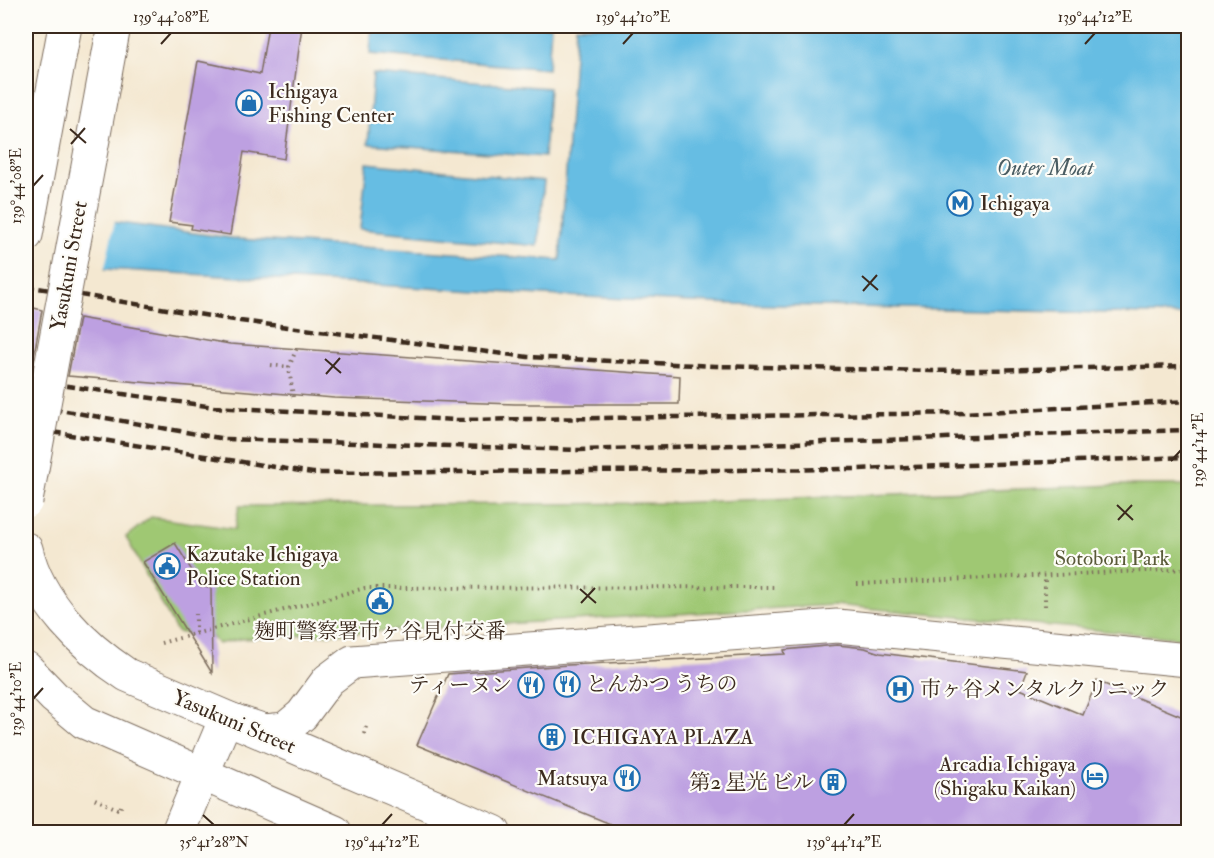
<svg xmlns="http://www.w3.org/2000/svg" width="1214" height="858" font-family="'IM FELL Double Pica','Noto Serif JP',serif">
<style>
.green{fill:#9fc873;stroke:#6d7948;stroke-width:1.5}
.water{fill:#66bde3;stroke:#507480;stroke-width:1.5}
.pier{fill:#f4e8d1}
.building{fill:#bda0e1}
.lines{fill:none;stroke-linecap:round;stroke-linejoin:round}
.street-casing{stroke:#7c6c5d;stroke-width:35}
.primary-casing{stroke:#7c6c5d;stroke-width:35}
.path{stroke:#7c6c5d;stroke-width:4;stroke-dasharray:1.5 4.5;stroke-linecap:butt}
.street{stroke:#fff;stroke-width:33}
.primary{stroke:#fff;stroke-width:33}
.rail{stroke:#3b2a1e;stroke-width:4.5;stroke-dasharray:9 4.5;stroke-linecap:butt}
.primary-bridge-casing{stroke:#7c6c5d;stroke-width:35;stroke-linecap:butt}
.primary-bridge{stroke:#fff;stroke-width:33}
.ticks{fill:none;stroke:#3b2a1e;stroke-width:2}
.labels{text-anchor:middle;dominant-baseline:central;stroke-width:4.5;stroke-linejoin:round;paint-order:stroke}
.poi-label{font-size:21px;fill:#3b2a1e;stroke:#fdfcf7;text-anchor:start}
.street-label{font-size:21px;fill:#3b2a1e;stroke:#fdfcf7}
.park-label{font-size:21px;fill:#595938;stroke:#fdfcf7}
.water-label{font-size:22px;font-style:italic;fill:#4a5d63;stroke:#fdfcf7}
.neatline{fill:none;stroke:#3b2a1e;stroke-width:2}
.ticks-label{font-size:15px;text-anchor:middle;fill:#3b2a1e}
</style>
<rect width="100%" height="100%" fill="#fdfcf7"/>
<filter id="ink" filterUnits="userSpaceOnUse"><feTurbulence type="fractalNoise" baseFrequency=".0167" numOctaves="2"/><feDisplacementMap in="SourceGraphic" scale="12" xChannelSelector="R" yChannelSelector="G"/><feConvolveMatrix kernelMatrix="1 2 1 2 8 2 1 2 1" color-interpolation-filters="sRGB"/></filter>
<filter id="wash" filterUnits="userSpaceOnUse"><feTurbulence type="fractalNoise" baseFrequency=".008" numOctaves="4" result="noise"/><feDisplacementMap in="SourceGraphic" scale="24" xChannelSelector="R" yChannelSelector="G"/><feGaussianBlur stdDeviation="1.35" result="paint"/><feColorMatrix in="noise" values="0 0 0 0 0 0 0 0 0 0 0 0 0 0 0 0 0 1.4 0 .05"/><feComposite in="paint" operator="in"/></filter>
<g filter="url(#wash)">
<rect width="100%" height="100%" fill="#f4e8d1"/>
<path class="green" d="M1119 485H1188V639L834 605 241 639 218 644 212 637 177 632 126 537 151 517 235 529 239 506 671 503Z"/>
<path class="water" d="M372 26H551L548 69 370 54Z
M576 26H1188V315L734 304 542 295 105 269 26 259 105 221 238 239 560 260Z
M373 74 549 88 544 157 368 144Z
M367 163 544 181 538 246 360 229Z"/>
<path class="pier" d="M26 198 115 220 104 272 26 262Z"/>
<g id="blocks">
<path class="building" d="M268 26H302L284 159 244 152 230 235 191 229 192 225 169 222 198 61 260 74Z
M26 306 42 310 31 371 26 370Z
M79 318 230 344 680 376 679 404H515L334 398 68 376Z
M175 543 202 587H211L212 673 143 562Z
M837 645 865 648 880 653 1027 671 1020 689 1083 715 1097 681 1188 719V832H630L417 745 448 674 568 665 785 654 784 650Z"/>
</g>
</g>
<g filter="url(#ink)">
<use href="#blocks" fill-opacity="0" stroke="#7c6c5d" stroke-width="1.5"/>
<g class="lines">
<g class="street-casing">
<path id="street" d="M178 832 226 718 265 731 285 729 302 715 328 680 352 662 837 626 1188 660"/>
</g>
<g class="primary-casing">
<path id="primary" d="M26 235 65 26
M26 549C38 602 83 646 127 675L494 832
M26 668 54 697 84 722 335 832"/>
</g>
<path class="path" d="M271 365 289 367
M293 397 289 367 298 345
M857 584 1188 569
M1045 606V576
M196 633V614
M161 643 365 588 777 587
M364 734 367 723
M95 799 120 810 122 803"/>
<use href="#street" class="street"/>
<use href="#primary" class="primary"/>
<path class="rail" d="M26 286 240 321 528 357 716 366 931 371 1188 366
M26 380 214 407 457 420 966 413 1188 401
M26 404 225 439 580 450 1188 430
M26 428 313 473 857 469 1188 457"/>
<g class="primary-bridge-casing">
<path id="primary-bridge" d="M26 501 114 26"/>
</g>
<use href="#primary-bridge" class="primary-bridge"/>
</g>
</g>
<path class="ticks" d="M161 44 171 33M623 44 633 33M1085 44 1095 33M70 129 86 143M71 144 85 128M33 186 43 175M862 276 878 290M863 291 877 275M325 359 341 373M326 374 340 358M1171 461 1181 450M1117 505 1133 520M1118 520 1132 505M580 589 596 603M581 603 595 588M33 699 43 688M203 815 214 825M382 825 392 814M844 825 854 814"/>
<defs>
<g id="shop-ring" transform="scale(1.35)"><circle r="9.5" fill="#fdfcf7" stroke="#1f6fb2" stroke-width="1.5"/><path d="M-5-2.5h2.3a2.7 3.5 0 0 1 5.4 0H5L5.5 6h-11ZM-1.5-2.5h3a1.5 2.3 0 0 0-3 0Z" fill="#1f6fb2"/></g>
<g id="metro-ring" transform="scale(1.35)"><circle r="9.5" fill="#fdfcf7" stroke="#1f6fb2" stroke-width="1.5"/><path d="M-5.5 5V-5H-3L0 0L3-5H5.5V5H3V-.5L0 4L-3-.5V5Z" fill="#1f6fb2"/></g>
<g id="civic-ring" transform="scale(1.35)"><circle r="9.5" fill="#fdfcf7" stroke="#1f6fb2" stroke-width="1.5"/><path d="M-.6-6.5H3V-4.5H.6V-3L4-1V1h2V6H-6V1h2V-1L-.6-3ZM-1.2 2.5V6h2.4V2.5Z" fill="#1f6fb2"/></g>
<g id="restaurant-ring" transform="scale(1.35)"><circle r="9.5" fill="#fdfcf7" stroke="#1f6fb2" stroke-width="1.5"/><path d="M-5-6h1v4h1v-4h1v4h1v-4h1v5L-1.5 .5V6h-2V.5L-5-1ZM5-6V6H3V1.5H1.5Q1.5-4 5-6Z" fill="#1f6fb2"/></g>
<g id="hospital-ring" transform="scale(1.35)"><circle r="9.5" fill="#fdfcf7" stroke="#1f6fb2" stroke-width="1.5"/><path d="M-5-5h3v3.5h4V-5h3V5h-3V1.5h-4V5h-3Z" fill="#1f6fb2"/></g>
<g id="building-ring" transform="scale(1.35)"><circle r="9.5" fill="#fdfcf7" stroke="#1f6fb2" stroke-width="1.5"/><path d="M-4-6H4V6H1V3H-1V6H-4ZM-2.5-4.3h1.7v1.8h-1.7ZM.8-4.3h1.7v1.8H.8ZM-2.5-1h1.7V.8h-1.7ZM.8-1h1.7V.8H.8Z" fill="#1f6fb2"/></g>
<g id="hotel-ring" transform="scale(1.35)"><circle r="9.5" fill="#fdfcf7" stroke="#1f6fb2" stroke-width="1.5"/><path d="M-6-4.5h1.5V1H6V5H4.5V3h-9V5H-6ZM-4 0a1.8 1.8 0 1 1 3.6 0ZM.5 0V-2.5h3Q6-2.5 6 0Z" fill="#1f6fb2"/></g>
</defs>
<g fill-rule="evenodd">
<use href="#shop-ring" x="249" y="103"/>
<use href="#metro-ring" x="960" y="203"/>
<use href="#civic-ring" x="167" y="566"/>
<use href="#civic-ring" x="380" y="601"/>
<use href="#restaurant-ring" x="567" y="684"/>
<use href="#restaurant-ring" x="531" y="685"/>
<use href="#hospital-ring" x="900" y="689"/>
<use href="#building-ring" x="552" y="737"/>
<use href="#hotel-ring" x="1095" y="776"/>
<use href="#restaurant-ring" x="627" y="778"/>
<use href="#building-ring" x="833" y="782"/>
</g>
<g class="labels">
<g class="poi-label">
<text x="268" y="91">Ichigaya<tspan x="268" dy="24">Fishing Center</tspan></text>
<text x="980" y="203">Ichigaya</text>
<text x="186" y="554">Kazutake Ichigaya<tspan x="186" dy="24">Police Station</tspan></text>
<text x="380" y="631" text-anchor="middle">麹町警察署市ヶ谷見付交番</text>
<text x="586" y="684">とんかつ うちの</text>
<text x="512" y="685" text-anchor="end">ティーヌン</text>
<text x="920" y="689">市ヶ谷メンタルクリニック</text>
<text x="572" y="737">ICHIGAYA PLAZA</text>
<text x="1076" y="764" text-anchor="end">Arcadia Ichigaya<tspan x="1076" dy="24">(Shigaku Kaikan)</tspan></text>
<text x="608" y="778" text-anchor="end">Matsuya</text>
<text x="814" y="782" text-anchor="end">第2 星光 ビル</text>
</g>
<g class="street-label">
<text transform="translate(69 266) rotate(-80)">Yasukuni Street</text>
<text transform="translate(234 722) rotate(23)">Yasukuni Street</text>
</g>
<g class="park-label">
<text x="1112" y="558">Sotobori Park</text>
</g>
<g class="water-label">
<text x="1045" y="168">Outer Moat</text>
</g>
</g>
<rect width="1214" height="858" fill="none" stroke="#fdfcf7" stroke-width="66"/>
<rect x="33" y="33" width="1148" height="792" class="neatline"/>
<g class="ticks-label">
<text x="171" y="22">139°44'08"E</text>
<text x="633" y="22">139°44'10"E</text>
<text x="1095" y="22">139°44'12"E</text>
<text transform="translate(16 186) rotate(-90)" y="5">139°44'08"E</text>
<text transform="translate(1198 450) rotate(-90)" y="5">139°44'14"E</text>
<text transform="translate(16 699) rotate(-90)" y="5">139°44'10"E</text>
<text x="214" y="847">35°41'28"N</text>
<text x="382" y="847">139°44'12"E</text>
<text x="844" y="847">139°44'14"E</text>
</g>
</svg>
